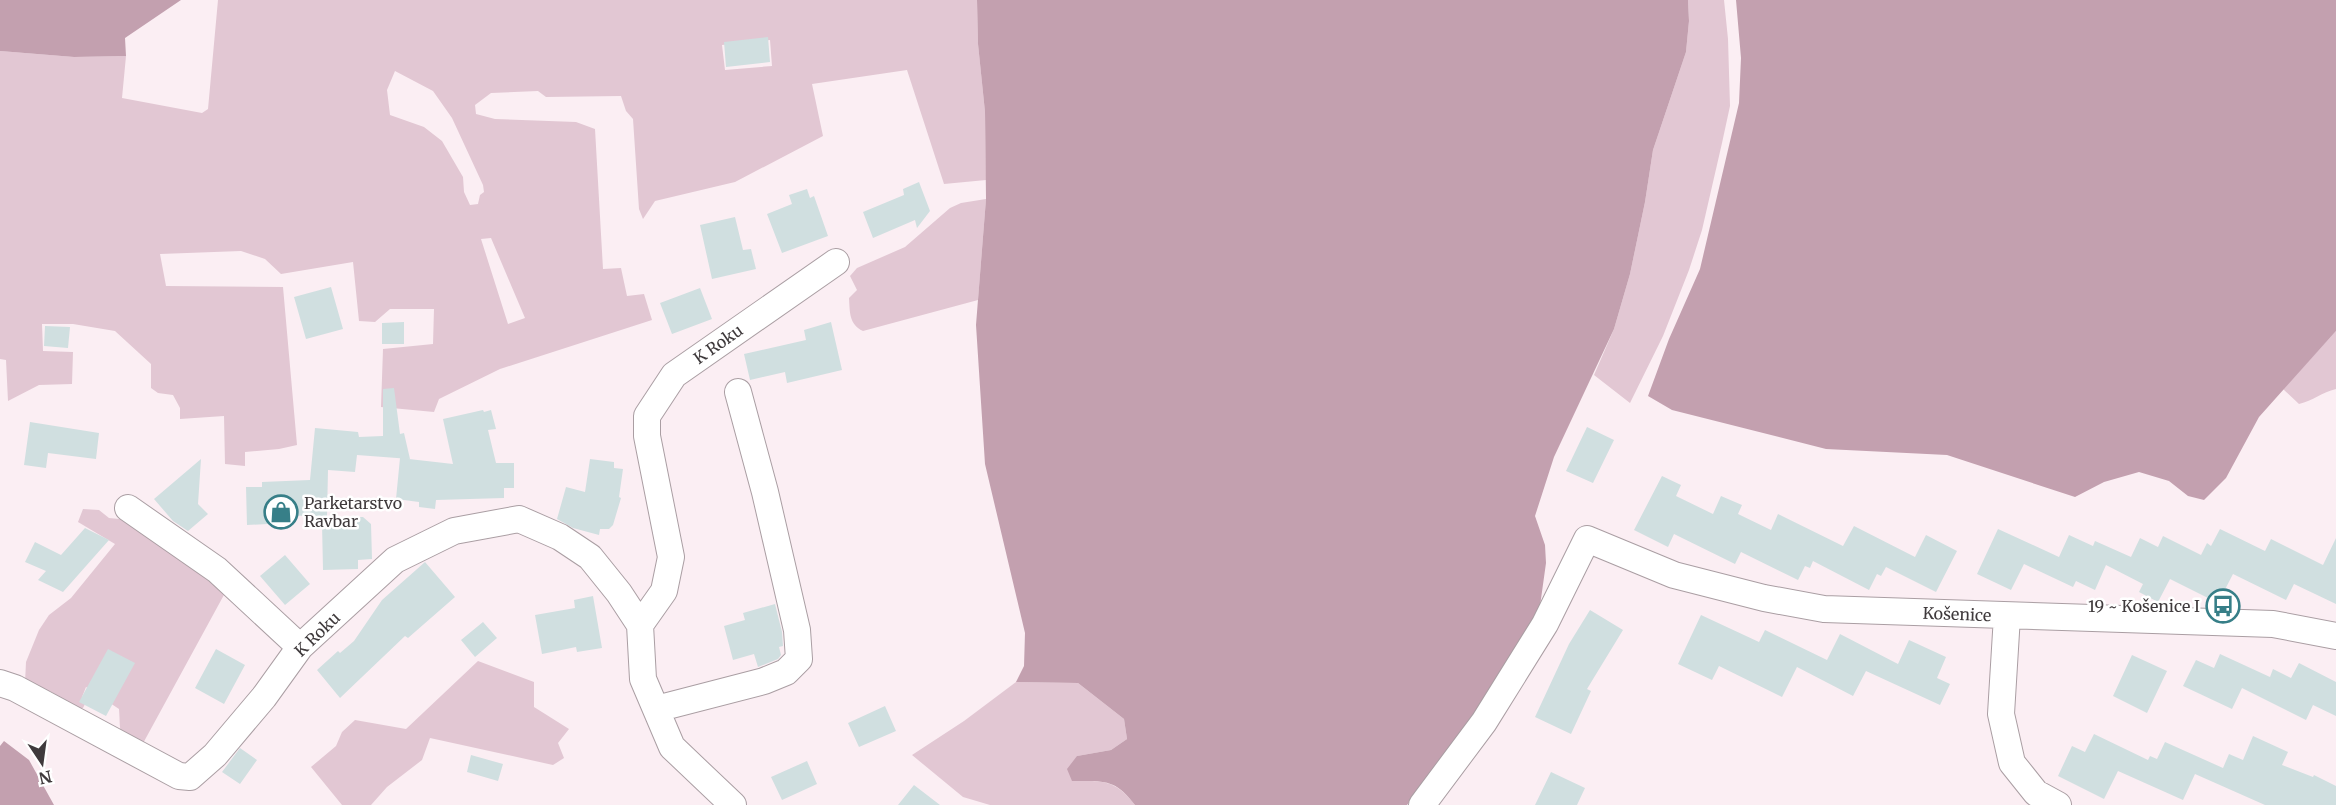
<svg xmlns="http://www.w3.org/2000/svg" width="2336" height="805" font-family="Merriweather,serif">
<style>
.green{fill:#e2c7d3;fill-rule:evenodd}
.forest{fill:#c3a0af}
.building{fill:#d0dfe0}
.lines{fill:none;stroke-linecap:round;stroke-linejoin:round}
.minor-casing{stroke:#aa9ea3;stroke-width:28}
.minor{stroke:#fff;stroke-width:26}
.labels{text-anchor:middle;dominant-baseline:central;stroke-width:5;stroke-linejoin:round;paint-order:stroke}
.street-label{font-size:16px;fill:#3f3a3c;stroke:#fff}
.poi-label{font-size:16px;fill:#3f3a3c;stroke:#fff;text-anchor:start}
</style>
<rect width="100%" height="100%" fill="#fbeef3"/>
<path class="green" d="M218 0H977L978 44 985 112 986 180 944 184 907 70 812 84 823 136 735 182 655 201 643 219 639 209 633 119 626 111 621 96 546 97 538 91 491 93 475 105 476 114 495 119 576 122 595 129 603 269 621 268 627 296 644 294 652 320 500 369 439 399 434 412 381 407 383 349 433 344 434 309H390L375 322 359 321 353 262 281 274 265 259 241 251 160 254 166 286 283 287 297 445 279 449 245 452V466L225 464 224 416 180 419V408L173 395 158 393 151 388V364L115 331 73 324H42L43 351 73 352 72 384 39 385 8 401 6 360 0 359V51L74 57 126 56 122 98 202 113 208 109ZM770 40 772 66 725 70 722 45ZM395 71 433 91 452 118 483 185 484 192 480 195 478 204 470 205 464 192 463 177 442 141 424 127 390 115 387 90ZM491 238 525 318 508 324 481 239Z
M1688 0H1724L1728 39 1730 106 1722 143 1702 230 1689 270 1663 336 1630 403 1594 375 1614 329 1630 274 1645 202 1653 150 1686 52 1689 21Z
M986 199 978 300 863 331C849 324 850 313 849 298L857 290 850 276 857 268 905 247 950 208 961 203Z
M2336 331V389C2322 392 2313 401 2299 404L2283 389Z
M83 509 99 510 109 518 130 520 154 542 189 563 225 593 141 747C116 735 121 734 119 709L86 687 82 697 85 704 83 708 78 709 50 691 43 692 25 683 26 662 39 630 49 615 71 598 115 544 78 522Z
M478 661 534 682V707L569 729 558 743 564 758 553 765 430 738 422 760 387 787 371 805H342L311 767 336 746 342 732 355 720 406 729Z
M1016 682 1078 683 1124 719 1127 739 1111 750 1077 756 1073 781C1103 781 1115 779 1135 805H990L963 797 912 755 964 721Z"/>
<path class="forest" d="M0 0H181L125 38 126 56 74 57 0 51Z
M977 0H1688L1689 21 1686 52 1653 150 1645 202 1630 274 1614 329 1554 457 1535 516 1545 545 1546 563 1540 606 1508 667 1457 740 1407 805H1135C1115 778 1103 781 1072 781L1067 769 1077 756 1111 750 1127 739 1124 719 1078 683 1016 682 1024 666 1025 633 985 464 976 325 986 199 985 112 978 44Z
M1736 0H2336V331L2259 417 2226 478 2204 500 2188 496 2169 481 2139 472 2104 482 2075 497 1947 455 1826 449 1672 410 1648 396 1669 339 1700 269 1739 103 1741 58Z
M4 741 29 760 54 805H0V746Z"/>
<path class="building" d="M768 37 770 62 726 67 724 42Z
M919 182 930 211 917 228 915 220 873 238 863 212 904 195 903 189Z
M807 189 810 198 814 196 828 236 782 253 767 214 792 204 789 195Z
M735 217 743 250 751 249 756 269 712 279 700 225Z
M331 287 343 329 306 339 294 297Z
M700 288 712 319 672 334 660 303Z
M404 322V344H382V323Z
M831 322 842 370 787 383 785 372 750 380 744 354 806 340 804 330Z
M45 326 70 327 68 348 44 346Z
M394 388 400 434 404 433 410 459 357 455 355 472 328 470 327 517 285 515 286 523 247 525 246 487H262V482L310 480 315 428 358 432 359 437 383 436V389Z
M483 410 484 412 491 410 496 429 488 430 496 463H514V488H504V498L436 500 435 509 419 507V502L396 499 400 458 453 464 443 419Z
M30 422 99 433 96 459 48 453 46 468 24 465Z
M1587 427 1614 440 1593 483 1566 471Z
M201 459 198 504 208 514 188 531 173 521 154 499Z
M590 459 614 462V468L623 469 619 497 621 498 613 525 609 529H600L599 535 573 528 557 519 566 487 585 492Z
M1662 476 1681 485 1676 496 1713 514 1721 496 1742 505 1738 514 1771 530 1778 514 1843 546 1854 526 1915 557 1926 535 1957 551 1936 592 1886 567 1881 576 1877 574 1869 590 1813 561 1810 568 1805 566 1798 580 1741 552 1735 564 1674 534 1668 547 1634 530Z
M333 514 347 526 355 517H363L371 524 372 559 358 560V569L323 570 322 523Z
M85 528 109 540 63 592 38 580 46 571 25 562 35 542 61 555Z
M1998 529 2059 557 2069 535 2093 546 2095 541 2131 557 2140 538 2158 547 2163 536 2201 555 2207 543 2211 546 2220 529 2265 551 2271 539 2323 565 2336 538V604L2294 584 2286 600 2233 574 2218 603 2170 579 2158 602 2139 592 2143 584 2106 565 2095 590 2076 581 2073 587 2024 564 2011 590 1977 574Z
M285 555 310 584 285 605 260 576Z
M425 562 455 597 408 638 405 636 340 698 317 670 338 651 340 653 354 641 382 600Z
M593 596 602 648 577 652 576 647 542 654 535 615 575 608 574 600Z
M775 604 782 632 783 646 779 647 781 655 778 659 758 667 754 654 733 660 724 626 745 620 743 613Z
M1590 610 1623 630 1587 689 1591 691 1571 734 1535 717 1569 644Z
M1701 615 1759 642 1765 630 1827 660 1840 634 1898 664 1909 640 1946 657 1937 678 1950 684 1940 705 1866 671 1853 696 1797 667 1782 697 1719 666 1712 680 1678 664Z
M483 622 497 638 475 657 461 640Z
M108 649 135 663 106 716 79 702Z
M216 649 245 665 224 704 195 688Z
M2220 654 2270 677 2273 669 2291 678 2299 663 2336 682V716L2313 705 2306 720 2242 688 2232 709 2183 686 2196 660 2214 668Z
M2132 655 2167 671 2147 713 2113 696Z
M885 706 896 731 859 747 848 723Z
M2094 734 2148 760 2150 756 2157 759 2165 742 2223 768 2229 754 2243 760 2253 736 2288 752 2282 765 2313 777 2314 775 2336 786V805H2265L2195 774 2183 800 2118 771 2104 799 2058 776 2072 746 2085 752Z
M240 748 257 760 240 784 222 772Z
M471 755 503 764 498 781 467 772Z
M807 761 817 784 782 800 771 777Z
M1551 772 1585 788 1577 805H1535Z
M914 785 940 805H898Z"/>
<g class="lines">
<g class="minor-casing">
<path id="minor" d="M128 508 217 570 300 647
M2007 616 2001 714 2012 763 2036 793 2058 805
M640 625 664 591 671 557 647 436V416L674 375 836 262
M0 683 15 688 179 776 190 777 215 755 264 697 300 647 395 560 454 531 519 519 560 537 590 557 619 593 640 625 643 679 672 747 733 805
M656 709 764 681 786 672 799 659 797 630 765 492 738 392
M1422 805 1484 722 1545 624 1587 539 1674 575 1764 598 1824 609 2273 624 2336 636"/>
</g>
<use href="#minor" class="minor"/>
</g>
<defs>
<g id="shop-ring" transform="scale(1.725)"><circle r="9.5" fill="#fff" stroke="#377f88" stroke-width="1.5"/><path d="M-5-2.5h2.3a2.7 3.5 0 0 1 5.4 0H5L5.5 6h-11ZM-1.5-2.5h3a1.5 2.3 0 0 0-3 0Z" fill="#377f88"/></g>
<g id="bus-ring" transform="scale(1.725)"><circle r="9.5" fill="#fff" stroke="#377f88" stroke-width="1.5"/><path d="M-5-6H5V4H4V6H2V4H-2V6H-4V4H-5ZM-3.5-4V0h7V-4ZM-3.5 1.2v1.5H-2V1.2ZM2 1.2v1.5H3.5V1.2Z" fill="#377f88"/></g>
</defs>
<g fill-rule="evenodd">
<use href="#shop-ring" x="281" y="512"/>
<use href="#bus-ring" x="2223" y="606"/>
</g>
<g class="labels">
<g class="street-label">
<text transform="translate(718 344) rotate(-35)">K Roku</text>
<text transform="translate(1957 614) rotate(2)">Košenice</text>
<text transform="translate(317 634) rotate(-44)">K Roku</text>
</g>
<g class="poi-label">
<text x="304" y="503">Parketarstvo<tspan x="304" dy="18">Ravbar</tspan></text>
<text x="2200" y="606" text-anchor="end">19 ~ Košenice I</text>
</g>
</g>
<g transform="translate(42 763) rotate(167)" stroke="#ffffff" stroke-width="4.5" paint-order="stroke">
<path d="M0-4.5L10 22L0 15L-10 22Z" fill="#3f3a3c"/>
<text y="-9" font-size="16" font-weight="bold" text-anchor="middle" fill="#3f3a3c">N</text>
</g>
</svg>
